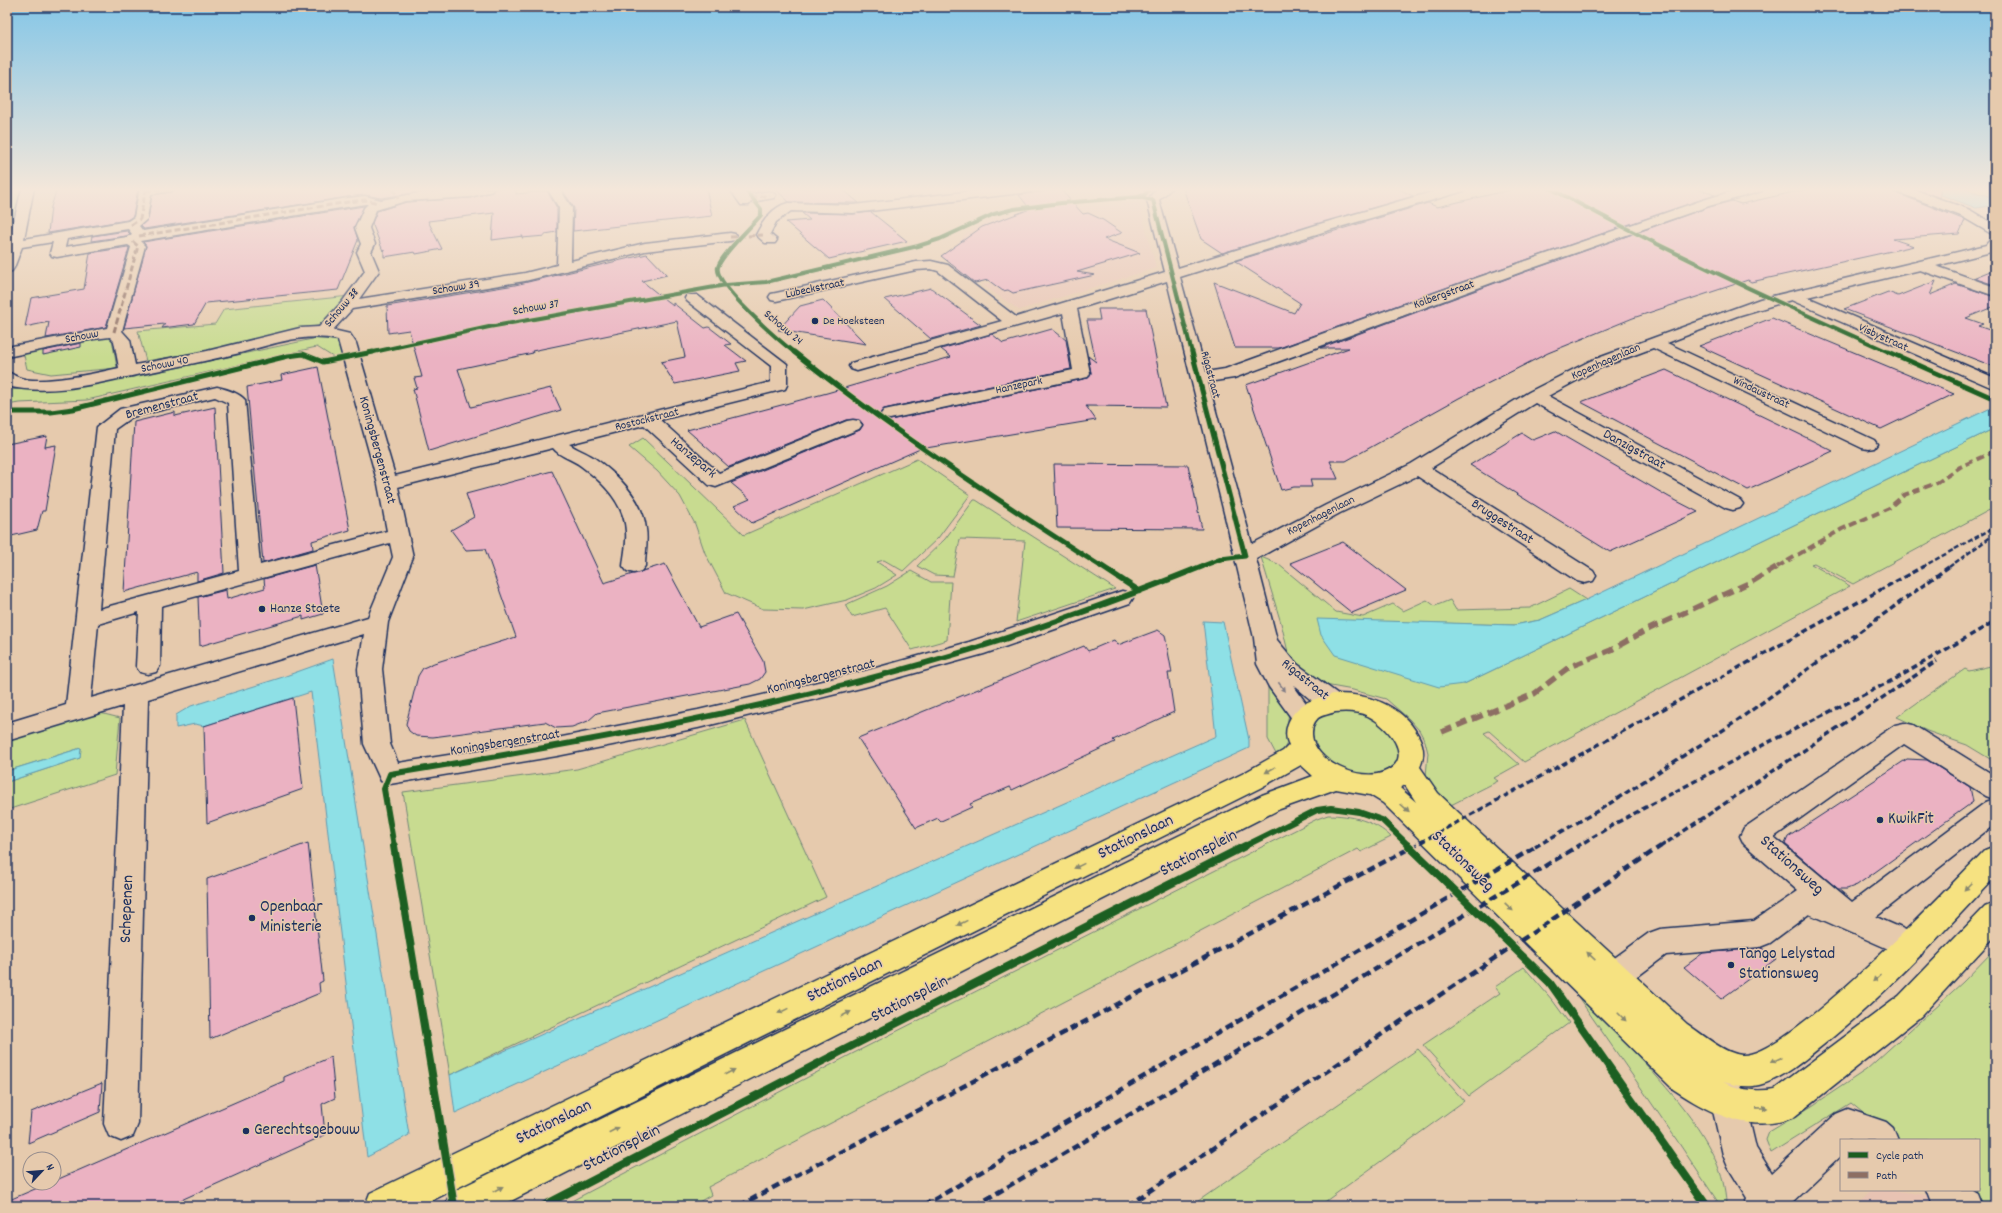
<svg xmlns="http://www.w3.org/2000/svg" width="2002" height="1213" font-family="Dekko,sans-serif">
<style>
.built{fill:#e8c3b3}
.green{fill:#c8db90;stroke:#728577}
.water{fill:#8ee0e6;stroke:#6099b0}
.building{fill:#ebb2c2;stroke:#1b2f5e}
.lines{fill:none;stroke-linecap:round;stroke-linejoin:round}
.minor-casing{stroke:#1b2f5e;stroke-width:3}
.major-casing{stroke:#1b2f5e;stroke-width:3}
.minor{fill:#e6caad;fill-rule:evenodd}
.major{fill:#f6e281;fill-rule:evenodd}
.rail-far2{stroke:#1b2f5e;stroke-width:2.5;stroke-dasharray:5 2.5;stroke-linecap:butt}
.rail-far1{stroke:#1b2f5e;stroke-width:3.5;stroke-dasharray:6 3.5;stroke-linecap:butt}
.rail{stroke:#1b2f5e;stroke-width:4.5;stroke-dasharray:8 4.5;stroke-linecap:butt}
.quiet-far2{stroke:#8d6e63;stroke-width:3;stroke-dasharray:6 3;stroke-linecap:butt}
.quiet-far1{stroke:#8d6e63;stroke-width:4;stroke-dasharray:8 4;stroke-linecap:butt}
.quiet{stroke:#8d6e63;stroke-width:5.5;stroke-dasharray:11 5.5;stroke-linecap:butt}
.cycleway-far3-casing{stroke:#e6caad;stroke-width:5.5}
.cycleway-far2-casing{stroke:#e6caad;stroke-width:7}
.cycleway-far1-casing{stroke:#e6caad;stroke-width:9}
.cycleway-casing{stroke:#e6caad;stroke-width:11}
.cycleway-far3{stroke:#1b5e20;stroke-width:4}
.cycleway-far2{stroke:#1b5e20;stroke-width:5}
.cycleway-far1{stroke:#1b5e20;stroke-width:6}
.cycleway{stroke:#1b5e20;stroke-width:8}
.oneway{fill:#807c86}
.oneway2{fill:#888870}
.poi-dot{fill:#1b2f5e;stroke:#e6caad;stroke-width:1.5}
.labels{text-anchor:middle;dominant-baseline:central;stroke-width:3;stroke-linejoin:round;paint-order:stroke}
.far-street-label{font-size:12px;fill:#1b2f5e;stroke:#e6caad}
.far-poi-label{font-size:12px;fill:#1b2f5e;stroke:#e6caad;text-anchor:start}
.street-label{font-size:14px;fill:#1b2f5e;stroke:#e6caad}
.poi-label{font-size:14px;fill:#1b2f5e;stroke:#e6caad;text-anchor:start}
.near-poi-label{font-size:17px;fill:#1b2f5e;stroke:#e6caad;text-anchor:start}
.near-street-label{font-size:17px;fill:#1b2f5e;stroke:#e6caad}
</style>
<rect width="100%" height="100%" fill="#e6caad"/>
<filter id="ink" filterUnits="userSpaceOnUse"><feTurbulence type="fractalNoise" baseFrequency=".025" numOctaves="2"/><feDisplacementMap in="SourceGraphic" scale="8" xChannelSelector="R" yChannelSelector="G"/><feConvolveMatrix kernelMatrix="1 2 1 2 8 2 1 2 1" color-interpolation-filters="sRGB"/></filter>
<g filter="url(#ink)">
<path class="built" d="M1139 203 1156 268 1019 310 983 285 1017 275 958 245 964 235 986 222 1012 213 1034 210Z
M1872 1190H1895L1991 1206H1854Z"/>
<path class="green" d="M7 188H21L7 243Z
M1960 188H1987L1995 191V198Z
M350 296 325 324 206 351 146 361 138 331 215 324 224 309Z
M109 336 112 339 117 368 51 374 27 369 23 351Z
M322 337 337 340 341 347 342 357 336 359 317 347 312 348 87 400 19 403 7 405V390L72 386 134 377Z
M1995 428V507L1853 584 1814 563 1811 564 1850 586 1524 762 1489 731 1484 733 1519 764 1494 778 1498 781 1443 809 1426 776 1428 753 1425 741 1419 730 1409 719 1386 699 1353 690 1314 683 1288 652 1281 623 1261 557 1278 564 1336 612 1363 617 1393 604 1403 611 1427 600 1435 606 1450 600 1456 610 1530 608 1569 589 1586 600 1540 620 1514 625 1317 620 1464 684Z
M643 438 744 535 917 459 970 495 938 538 903 571 884 560 877 562 897 575 876 588 847 600 803 610 763 609 726 593 705 553 695 524 680 496 657 471 629 447Z
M974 500H976L1115 589 1016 622 1025 541 960 539 953 576 934 575 917 566 945 539Z
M911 571 931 582H951L947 640 912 650 885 608 852 617 845 605 887 586Z
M1995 665V762L1967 745 1927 731 1897 717 1965 669 1969 671Z
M1268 680 1290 706 1286 732 1287 743 1283 751 1277 756 1268 739Z
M1344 709 1365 713 1391 728 1401 758 1392 770 1374 777 1342 772 1317 753 1311 730 1314 723 1326 713Z
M96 712 120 718 115 775 7 810V782L80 758 81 748 7 771V739Z
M745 720 826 897 450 1075 403 792 577 769Z
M1328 815C1351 815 1375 821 1391 837L1361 852 1358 849 708 1187 711 1195 692 1206H562L850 1055 1317 819Z
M1995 949V1206H1974L1955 1190H1979V1140H1896L1851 1103 1771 1153 1766 1140 1769 1132 1812 1106 1866 1070 1963 982Z
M1556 965C1579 992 1603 1018 1627 1044 1664 1085 1725 1145 1726 1204L1718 1202C1666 1122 1610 1044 1556 965Z
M1524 967 1553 1001 1569 1023 1469 1096 1423 1045 1500 993 1495 987Z
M1418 1049 1464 1101 1319 1206H1191Z"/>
<path class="water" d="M1923 188H1960L1995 198V207L1991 206 1976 208Z
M1995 406V428L1464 684 1439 687 1335 655 1321 635 1317 619 1514 625 1540 620 1586 600Z
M1203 621 1223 622 1249 740V748L455 1113 450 1075 1216 736Z
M333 659 409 1135 367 1157 311 692 204 726 195 724 176 728V715L191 706 280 678Z
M81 748 80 758 7 782V771Z"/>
<path class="building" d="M57 188H138L133 216 127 220 48 233 51 207Z
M175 188H189L188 189 471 188 419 192 381 198 365 195 348 197 144 229 141 226 148 219 152 195 172 192Z
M495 188H515L516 194 547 191 557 208V232L545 234V236L522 238 523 236 492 240 494 213 428 221 442 249 416 254 415 252 384 257V249L383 251 372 223 377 211 406 202 470 198 492 192Z
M575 188H706L712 216 573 231 574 208 562 189Z
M774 188H841L859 203 789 202Z
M1183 188H1397L1413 196 1222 253 1201 239Z
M1518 188H1695L1715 195 1465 281 1279 348H1235L1214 282 1294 313 1300 303 1235 261 1428 203 1437 207Z
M1811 188H1892L1894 192 1965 220 1959 234 1893 239 1914 246 1751 282 1748 280 1633 318 1548 353 1459 398 1346 461H1330L1338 479H1310L1312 487H1294L1281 490 1246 385 1349 348H1320L1525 272 1709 207 1732 201 1741 204Z
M1914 188H1940V198Z
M1060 189 1083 214 1088 213 1103 220 1122 233 1104 239 1140 253 1077 272 1095 275 1013 293 1008 290 1003 291 988 280 975 283 941 256 982 227 1030 209 1019 195Z
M364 206 354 227 358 240 338 290 206 303 194 324 162 328 165 324 124 328 146 246 143 242Z
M871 212 907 241 829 259 786 222 810 220 802 213 853 214Z
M127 231 130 234 126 236 91 241 92 236Z
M128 247 129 248 106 327 46 338 49 322 25 327 31 298 84 289 90 253Z
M647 254 667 275 642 281 673 306V303L705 328 709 327 731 344 725 345 746 361 736 363 740 371 675 384 661 362 685 357 677 321 532 351 533 353 458 369 471 407 551 388 561 410 429 451 413 389 417 388 414 378 422 377 409 330 388 333 387 306 515 285Z
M1995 269V285L1973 278Z
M1936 281 1930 295 1956 284 1995 297V306L1966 318 1983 324 1978 326 1995 332V367L1844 309 1888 292 1898 296Z
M931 288 981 325 931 339 885 299Z
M823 300 863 341 866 344 778 330 800 306Z
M1098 309H1146L1166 407 1086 406 1096 420 920 449 752 523 734 506 750 499 731 483 860 430 863 424 859 420H846L729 467 687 430 827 393 951 357 941 349 992 334 1003 343 1052 329 1066 340 1071 369 884 409 880 415 884 419 890 420 1088 378 1091 373 1088 356 1096 362 1087 320H1100Z
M1772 318 1906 374 1954 394 1881 429 1699 346Z
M81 343V347L43 355V351Z
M318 367 350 530 312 541 313 549 263 563 247 387 282 380 281 375Z
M1666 370 1801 435 1833 451 1748 490 1581 402Z
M215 407 224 573 197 581V572L124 592 134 422 175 412V416Z
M1555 431 1669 497 1698 512 1610 552 1470 465 1522 433 1533 440Z
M47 436 45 447 56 445 45 511H42L37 530 7 537V444Z
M1054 464 1188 465 1202 529 1057 528Z
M552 471 604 583 665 564 699 627 736 614 763 661 765 672 760 679 750 684 597 713 588 721 572 727 556 728 545 722 433 737 416 736 409 731 406 724 418 676 423 668 434 663 516 637 485 549 466 550 451 530 474 517 466 494Z
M1343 542 1406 590 1352 613 1290 563Z
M315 565 323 614 303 620V616L200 646 198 597 226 590 227 599 265 588 264 579Z
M1158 630 1165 635 1172 673H1168L1174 712 1113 740 1115 742 1042 776 1012 790 1010 787 970 804 972 807 941 821 938 818 916 828 858 738 1084 646 1088 651 1114 640 1118 645Z
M293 698 303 789 207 823 204 726Z
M1907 759 1927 760 1970 787 1973 802 1857 885 1847 889H1838L1785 844 1788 837Z
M308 843 323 981 319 983 320 993 210 1039 207 879Z
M1762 948 1776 959 1721 999 1684 967 1703 953Z
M331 1057 335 1098 322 1104 325 1135 168 1206H7V1201L49 1183H54V1181L284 1081V1077Z
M102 1083 100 1112 28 1143 31 1112Z"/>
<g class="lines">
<g class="minor-casing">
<path id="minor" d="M22 188H34L24 239 128 221 134 217 140 188H174L172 191 151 194 147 219 139 226 143 231 348 198 365 196 381 200 419 193 494 188 492 191 470 197 406 201 376 210 369 228 375 244 371 252 379 271 359 299 525 273 557 265 559 208 547 188H559L572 208 571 261 645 243 730 233 735 234 737 237 735 240 730 241 645 251 525 281 352 309 333 330 350 334 356 343 395 476 771 382V366L687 301 685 298 687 295H697L787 364V385L785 389 660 420 719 473 847 421 853 420 859 421 862 425 859 429 716 487 709 485 644 425 569 444C576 449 585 452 593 457 617 474 643 499 646 529 648 541 645 554 645 566L641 571 634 573 627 571 623 566C624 555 627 544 626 532 625 504 603 482 581 466 572 459 560 457 553 448L398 487 413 557 388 622 382 669 390 744 398 763 557 738 698 710 865 671 969 642 1122 591 1130 593 1133 598 1130 603 984 654 865 687 698 728 557 756 390 784 381 781 364 744 358 669 364 634 148 699 138 1124 133 1136 121 1141 109 1136 104 1124 123 706 7 741V723L66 705 97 427 120 409 217 387C226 389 239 393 245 400L260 565 387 531 378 484 338 340C305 332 273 344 240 353 206 361 171 368 136 375 95 384 49 396 7 386V372C12 373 14 376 18 377 38 386 97 373 119 368L114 341 110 337 94 339 7 357V347L107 328 131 247 128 245 57 257 52 256 50 253 53 242 22 247 14 268 12 271 7 272V250ZM365 204H368L364 208 355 228 361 244 357 252 365 271 342 302 319 327 300 328 207 351 135 365 130 340 122 331 145 246 140 241ZM128 229 132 234 127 237 65 247 67 239ZM215 397 228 403 239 571 99 609 115 429 132 417ZM390 543 393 557 368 617 91 698 98 624 139 612 136 666 140 672 148 674 156 672 160 666 161 606Z
M729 188H741L747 195 770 191 776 195 774 198 751 202 749 205H741Z
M998 188H1036L1030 192 853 213 791 211 776 222 770 234 777 240 775 243H765L756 235C763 221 772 207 788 203L853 205Z
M1157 188H1172L1159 200 1178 268 1316 225 1446 188H1466L1464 191 1326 231 1180 277 1206 372 1225 369 1465 282 1700 201 1743 188H1764L1762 191 1709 206 1524 271 1234 378 1208 382 1252 544 1326 505 1411 464 1529 392 1590 361 1760 299 1962 251 1986 245 1990 240 1995 239V251L1936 266 1995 287V296L1920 270 1807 297 1995 378V389L1791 300 1737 316 1667 343 1874 440 1877 444 1874 448 1868 449 1862 448 1653 348 1602 367 1548 396 1740 500 1743 504 1740 508 1733 510 1726 508 1535 403 1431 468 1593 571 1596 576 1593 581 1585 583 1577 581 1417 476 1340 513 1256 559 1277 640 1297 664 1342 697 1345 703 1342 709C1323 715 1308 696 1293 685L1316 717 1313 723 1304 726 1295 723 1269 687 1257 664 1254 638 1228 529 1167 281 1077 309 1090 373 1088 377 890 419 884 418 881 414 884 410 1073 370 1063 313 857 371 851 369 849 366 851 363 1002 321 938 271 931 269 916 270 776 301 771 300 769 297 771 294 776 293 916 262 931 261 948 265 1016 317 1165 272 1147 200Z
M1893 188H1910L1970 210 1995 225V236L1961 216 1895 191Z
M1904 723 1913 725 1995 776V824L1876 917 1922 937 1926 946 1922 955 1911 959 1809 914 1770 943 1760 947 1666 955 1613 995 1602 999 1591 995 1587 985 1591 975 1649 933 1660 929 1754 921 1798 891 1744 844 1740 836 1744 828 1895 725ZM1904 744 1986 796 1994 799 1986 802 1852 902 1774 837Z
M1725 1073 1737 1077 1742 1089 1756 1148 1772 1173 1836 1114 1848 1109 1886 1122 1893 1128 1898 1140H1841V1156L1788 1206H1744L1747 1198 1728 1167 1723 1155 1708 1089 1713 1077Z
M1926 1190H1972L1977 1193 1982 1206H1936L1931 1203Z"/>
</g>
<g class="major-casing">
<path id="major" d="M1333 694C1367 693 1401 704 1418 735 1424 746 1425 756 1420 767L1438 793 1459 813 1687 1024C1702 1034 1725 1054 1742 1055 1788 1057 1948 888 1985 850L1995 846V877C1940 935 1886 995 1823 1045 1804 1060 1783 1079 1759 1085 1746 1088 1735 1085 1723 1082 1739 1090 1758 1092 1775 1089L1899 996 1985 907 1995 903V936L1921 1016 1794 1117C1751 1135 1709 1113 1673 1089L1383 803 1370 795 1336 789 1280 809 501 1206H445L450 1193 1262 795 1313 776 1301 765 1260 788 421 1206H365L370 1193 1242 774 1283 751 1289 745C1282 732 1289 715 1301 706 1308 700 1324 697 1333 694ZM1335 712C1346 711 1358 711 1368 716 1387 725 1417 759 1384 772 1360 782 1313 762 1312 734 1312 728 1313 723 1318 718 1322 715 1330 714 1335 712ZM1405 785 1416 802 1400 788Z"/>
</g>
<use href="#minor" class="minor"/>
<use href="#major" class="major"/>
<path class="rail-far2" d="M1922 567 1995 527
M1949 567 1995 534"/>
<path class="rail-far1" d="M1412 847 1924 566
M1535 847 1601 809 1734 723 1950 566
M1576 847 1618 822 1765 744 1897 678 1995 621
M1660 847 1937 661"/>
<path class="rail" d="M739 1206 1414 846
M923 1206 1537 846
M975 1206 1371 972 1578 846
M1127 1206 1661 846"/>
<path class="quiet-far2" d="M393 188 398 199
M146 191 168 188
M751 198 770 195
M131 225 140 219 146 188
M139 236 348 202 365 200 379 203
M730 237 763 235
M114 332 138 246 131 240"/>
<path class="quiet-far1" d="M1777 567 1842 529 1889 508 1904 495 1937 483 1960 467 1995 451"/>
<path class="quiet" d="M1442 732 1534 694 1569 667 1611 650 1645 631 1755 580 1778 566"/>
<g class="cycleway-far3-casing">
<path id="cycleway-far3" d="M744 188 761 209V215C752 226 721 255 718 267 713 284 781 342 795 353
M1550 188C1661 249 1775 301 1891 353
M1138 197 1153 200 1192 353
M369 353 489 327 726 285 766 282 918 246 940 239 994 214 1014 209 1061 203 1138 197 1144 195 1151 188"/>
</g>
<g class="cycleway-far2-casing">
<path id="cycleway-far2" d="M794 352C892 431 996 499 1102 567
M1192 352 1245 556 1221 559 1200 567
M1889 352 1995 399
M7 412H51L73 409 288 356 303 354 323 362 373 352"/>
</g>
<g class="cycleway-far1-casing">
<path id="cycleway-far1" d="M1101 566 1139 591
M394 847 384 789 390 774C587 742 785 707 976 648 1053 624 1128 596 1203 566
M1243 847 1317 810 1331 808 1359 812 1382 820 1410 847"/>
</g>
<g class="cycleway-casing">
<path id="cycleway" d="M394 846 454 1206
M1409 846 1550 983 1707 1206
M543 1206 846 1049 1245 846"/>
</g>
<use href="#cycleway-far3" class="cycleway-far3"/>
<use href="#cycleway-far2" class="cycleway-far2"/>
<use href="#cycleway-far1" class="cycleway-far1"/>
<use href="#cycleway" class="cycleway"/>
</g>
<defs><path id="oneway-solid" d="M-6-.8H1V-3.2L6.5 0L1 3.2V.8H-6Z"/></defs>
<use class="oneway" href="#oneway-solid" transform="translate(1282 687) rotate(53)"/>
<g class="oneway2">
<use href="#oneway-solid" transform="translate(1270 770) rotate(150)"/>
<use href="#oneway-solid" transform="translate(1405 808) rotate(42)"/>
<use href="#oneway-solid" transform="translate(1079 866) rotate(154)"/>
<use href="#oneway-solid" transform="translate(1968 886) rotate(134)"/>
<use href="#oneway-solid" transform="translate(1509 907) rotate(44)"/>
<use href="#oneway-solid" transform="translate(962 923) rotate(154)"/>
<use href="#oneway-solid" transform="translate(1591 956) rotate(-137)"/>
<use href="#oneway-solid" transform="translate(1877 978) rotate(138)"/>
<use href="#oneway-solid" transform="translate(783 1011) rotate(154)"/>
<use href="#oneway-solid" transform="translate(846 1014) rotate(-27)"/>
<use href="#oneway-solid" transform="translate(1622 1017) rotate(45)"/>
<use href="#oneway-solid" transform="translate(1776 1060) rotate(155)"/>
<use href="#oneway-solid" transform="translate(730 1072) rotate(-27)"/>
<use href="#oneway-solid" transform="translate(1762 1108) rotate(1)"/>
<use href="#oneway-solid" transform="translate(614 1130) rotate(-27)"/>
<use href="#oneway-solid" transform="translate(498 1189) rotate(-27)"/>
</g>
</g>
<linearGradient id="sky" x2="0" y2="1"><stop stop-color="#84c6e7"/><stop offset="0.53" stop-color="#f4e7da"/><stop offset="1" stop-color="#f4e7da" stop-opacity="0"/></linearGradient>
<rect width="2002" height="358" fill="url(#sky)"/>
<g class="poi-dot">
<circle cx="815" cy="321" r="4"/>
<circle cx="262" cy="609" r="4"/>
<circle cx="1880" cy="820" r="4"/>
<circle cx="252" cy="918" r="4"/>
<circle cx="1731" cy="965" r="4"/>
<circle cx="246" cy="1131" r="4"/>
</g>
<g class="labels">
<g class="far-street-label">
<text transform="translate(456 288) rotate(-9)">Schouw 39</text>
<text transform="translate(815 289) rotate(-12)">Lübeckstraat</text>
<text transform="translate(1444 295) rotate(-20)">Kolbergstraat</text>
<text transform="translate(342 308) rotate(-50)">Schouw 38</text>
<text transform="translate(536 308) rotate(-10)">Schouw 37</text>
<text transform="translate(783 328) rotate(40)">Schouw 24</text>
<text transform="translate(82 337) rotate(-10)">Schouw</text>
<text transform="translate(1883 338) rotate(24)">Visbystraat</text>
<text transform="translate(1606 362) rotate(-24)">Kopenhagenlaan</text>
<text transform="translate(165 365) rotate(-11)">Schouw 40</text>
<text transform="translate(1210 375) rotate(75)">Rigastraat</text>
<text transform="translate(1019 386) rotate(-12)">Hanzepark</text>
<text transform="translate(1761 393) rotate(25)">Windaustraat</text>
<text transform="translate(647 420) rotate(-14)">Rostockstraat</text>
<text transform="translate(1321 516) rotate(-27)">Kopenhagenlaan</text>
</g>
<g class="far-poi-label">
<text x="823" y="321">De Hoeksteen</text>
</g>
<g class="street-label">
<text transform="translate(162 406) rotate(-15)">Bremenstraat</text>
<text transform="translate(377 450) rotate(75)">Koningsbergenstraat</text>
<text transform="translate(1634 450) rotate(29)">Danzigstraat</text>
<text transform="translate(693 458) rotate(40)">Hanzepark</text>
<text transform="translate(1502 522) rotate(33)">Bruggestraat</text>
<text transform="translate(821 677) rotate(-14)">Koningsbergenstraat</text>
<text transform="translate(1305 680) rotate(39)">Rigastraat</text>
<text transform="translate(505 743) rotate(-9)">Koningsbergenstraat</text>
</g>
<g class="poi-label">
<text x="270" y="609">Hanze Staete</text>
</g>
<g class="near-poi-label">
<text x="1888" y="820">KwikFit</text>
<text x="260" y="908">Openbaar<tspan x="260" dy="20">Ministerie</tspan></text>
<text x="1739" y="955">Tango Lelystad<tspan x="1739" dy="20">Stationsweg</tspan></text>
<text x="254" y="1131">Gerechtsgebouw</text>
</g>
<g class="near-street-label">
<text transform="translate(1136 838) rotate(-26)">Stationslaan</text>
<text transform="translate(1199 854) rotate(-27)">Stationsplein</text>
<text transform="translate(1462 862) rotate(44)">Stationsweg</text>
<text transform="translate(1791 866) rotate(42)">Stationsweg</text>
<text transform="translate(128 909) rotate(-88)">Schepenen</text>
<text transform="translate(845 981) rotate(-26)">Stationslaan</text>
<text transform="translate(910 1000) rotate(-27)">Stationsplein</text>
<text transform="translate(554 1123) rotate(-26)">Stationslaan</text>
<text transform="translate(622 1149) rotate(-27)">Stationsplein</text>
</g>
</g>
<rect width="2002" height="1213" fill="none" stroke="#e6caad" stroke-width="24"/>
<rect x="12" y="12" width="1978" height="1189" fill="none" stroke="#1b2f5e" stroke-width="1.5" filter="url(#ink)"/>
<rect x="1840" y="1139" width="140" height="52" fill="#e6caad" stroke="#958c8d"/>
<rect x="1848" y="1152" width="20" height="6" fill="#1b5e20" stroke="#958c8d"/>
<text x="1876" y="1159" font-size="12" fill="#1b2f5e">Cycle path</text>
<rect x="1848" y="1172" width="20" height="6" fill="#8d6e63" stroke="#958c8d"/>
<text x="1876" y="1179" font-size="12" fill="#1b2f5e">Path</text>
<g transform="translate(42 1171) rotate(64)"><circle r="19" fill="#e6caad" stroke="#958c8d"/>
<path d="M0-3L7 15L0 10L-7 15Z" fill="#1b2f5e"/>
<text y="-6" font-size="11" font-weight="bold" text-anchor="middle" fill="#1b2f5e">N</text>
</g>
</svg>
